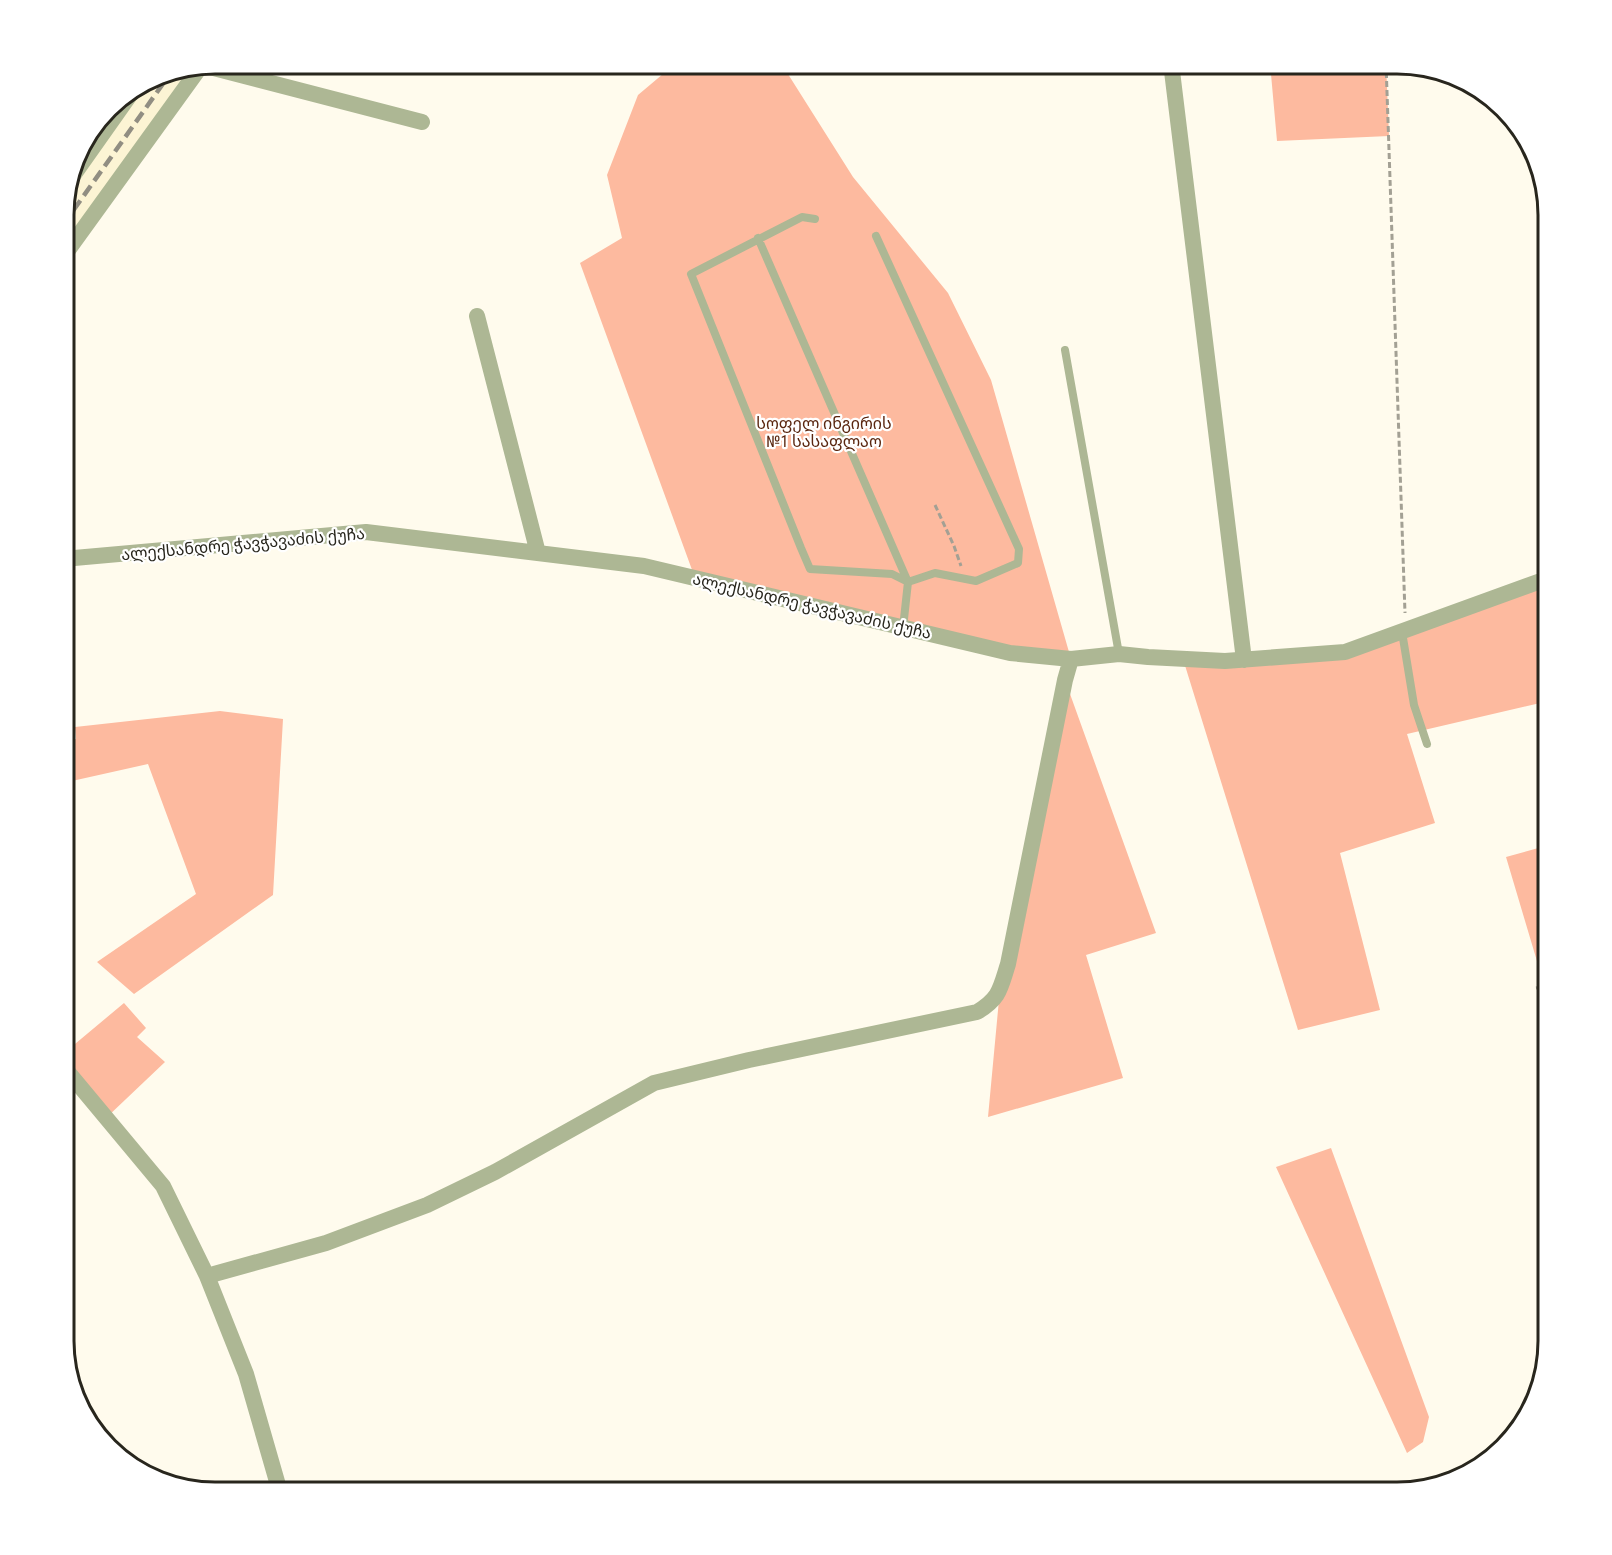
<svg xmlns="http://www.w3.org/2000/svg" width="1612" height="1555" font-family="'Roboto Condensed','Noto Sans Georgian',sans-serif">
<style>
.built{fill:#fcf4d4}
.green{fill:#fdba9f}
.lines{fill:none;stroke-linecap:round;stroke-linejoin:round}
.path{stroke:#a3a094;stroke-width:3;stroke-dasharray:6 3;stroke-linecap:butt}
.service{stroke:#adb794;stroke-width:8}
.minor{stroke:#adb794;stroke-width:16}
.rail{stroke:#918e82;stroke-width:4.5;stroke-dasharray:12 6;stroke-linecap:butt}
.labels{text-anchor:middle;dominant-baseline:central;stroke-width:4.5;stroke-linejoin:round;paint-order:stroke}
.park-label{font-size:16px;fill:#5a260f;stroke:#fff}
.street-label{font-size:16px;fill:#28261d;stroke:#fff}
.rim{fill:none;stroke:#28261d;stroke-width:3}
</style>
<rect width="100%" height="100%" fill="#fffbed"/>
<path class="built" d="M201 66 63 257V204L70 180 135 88 157 74Z"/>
<path class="green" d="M676 63H781L853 177 948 293 991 380 1071 659 695 578 580 263 622 238 607 175 638 95Z
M1270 63H1386L1389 136 1277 141Z
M1549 578V701L1407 734 1435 823 1340 853 1380 1010 1298 1030 1183 659 1345 652Z
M1065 680 1156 933 1086 955 1123 1078 988 1117 1000 989Z
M220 711 283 719 273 895 134 994 97 962 196 894 148 764 63 783V742L76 739 75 727Z
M1549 845V977L1542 978 1506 857Z
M124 1003 146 1028 137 1037 165 1062 106 1118 63 1066V1054Z
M1331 1148 1429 1417 1423 1442 1407 1453 1276 1167Z"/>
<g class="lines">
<path class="path" d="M1386 63 1405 613
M935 505 954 546 961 566
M1536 988 1549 986"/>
<path class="service" d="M815 219 802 217 691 274 801 548 810 569 892 574 908 582 935 573 976 581 1018 563 1019 549 876 236
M758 238 908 582 903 628
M1065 350 1119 654
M1402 632 1414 705 1427 744"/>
<path class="minor" d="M1171 63 1244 660
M202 65 422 122
M70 180 135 88
M63 257 201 66
M477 316 538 553
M63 559 366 532 644 566 1010 653 1071 659 1119 654 1148 657 1225 661 1345 652 1549 578
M63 1066 163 1186 207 1276 246 1374 280 1492
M207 1276 326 1243 427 1205 495 1172 654 1083 749 1060 977 1012C1000 998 1000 989 1008 964L1065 680 1071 659"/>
<path class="rail" d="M63 225 172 71"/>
</g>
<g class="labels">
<g class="park-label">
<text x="824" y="423">სოფელ ინგირის<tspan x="824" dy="18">№1 სასაფლაო</tspan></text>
</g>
<g class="street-label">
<text transform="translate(243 544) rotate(-5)">ალექსანდრე ჭავჭავაძის ქუჩა</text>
<text transform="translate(812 606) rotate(13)">ალექსანდრე ჭავჭავაძის ქუჩა</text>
</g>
</g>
<path d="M0 0H1612V1555H0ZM215 74H1397A141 141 0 0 1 1538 215V1341A141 141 0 0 1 1397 1482H215A141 141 0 0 1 74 1341V215A141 141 0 0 1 215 74Z" fill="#fff" fill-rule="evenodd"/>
<path class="rim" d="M215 74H1397A141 141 0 0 1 1538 215V1341A141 141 0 0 1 1397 1482H215A141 141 0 0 1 74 1341V215A141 141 0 0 1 215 74Z"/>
</svg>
